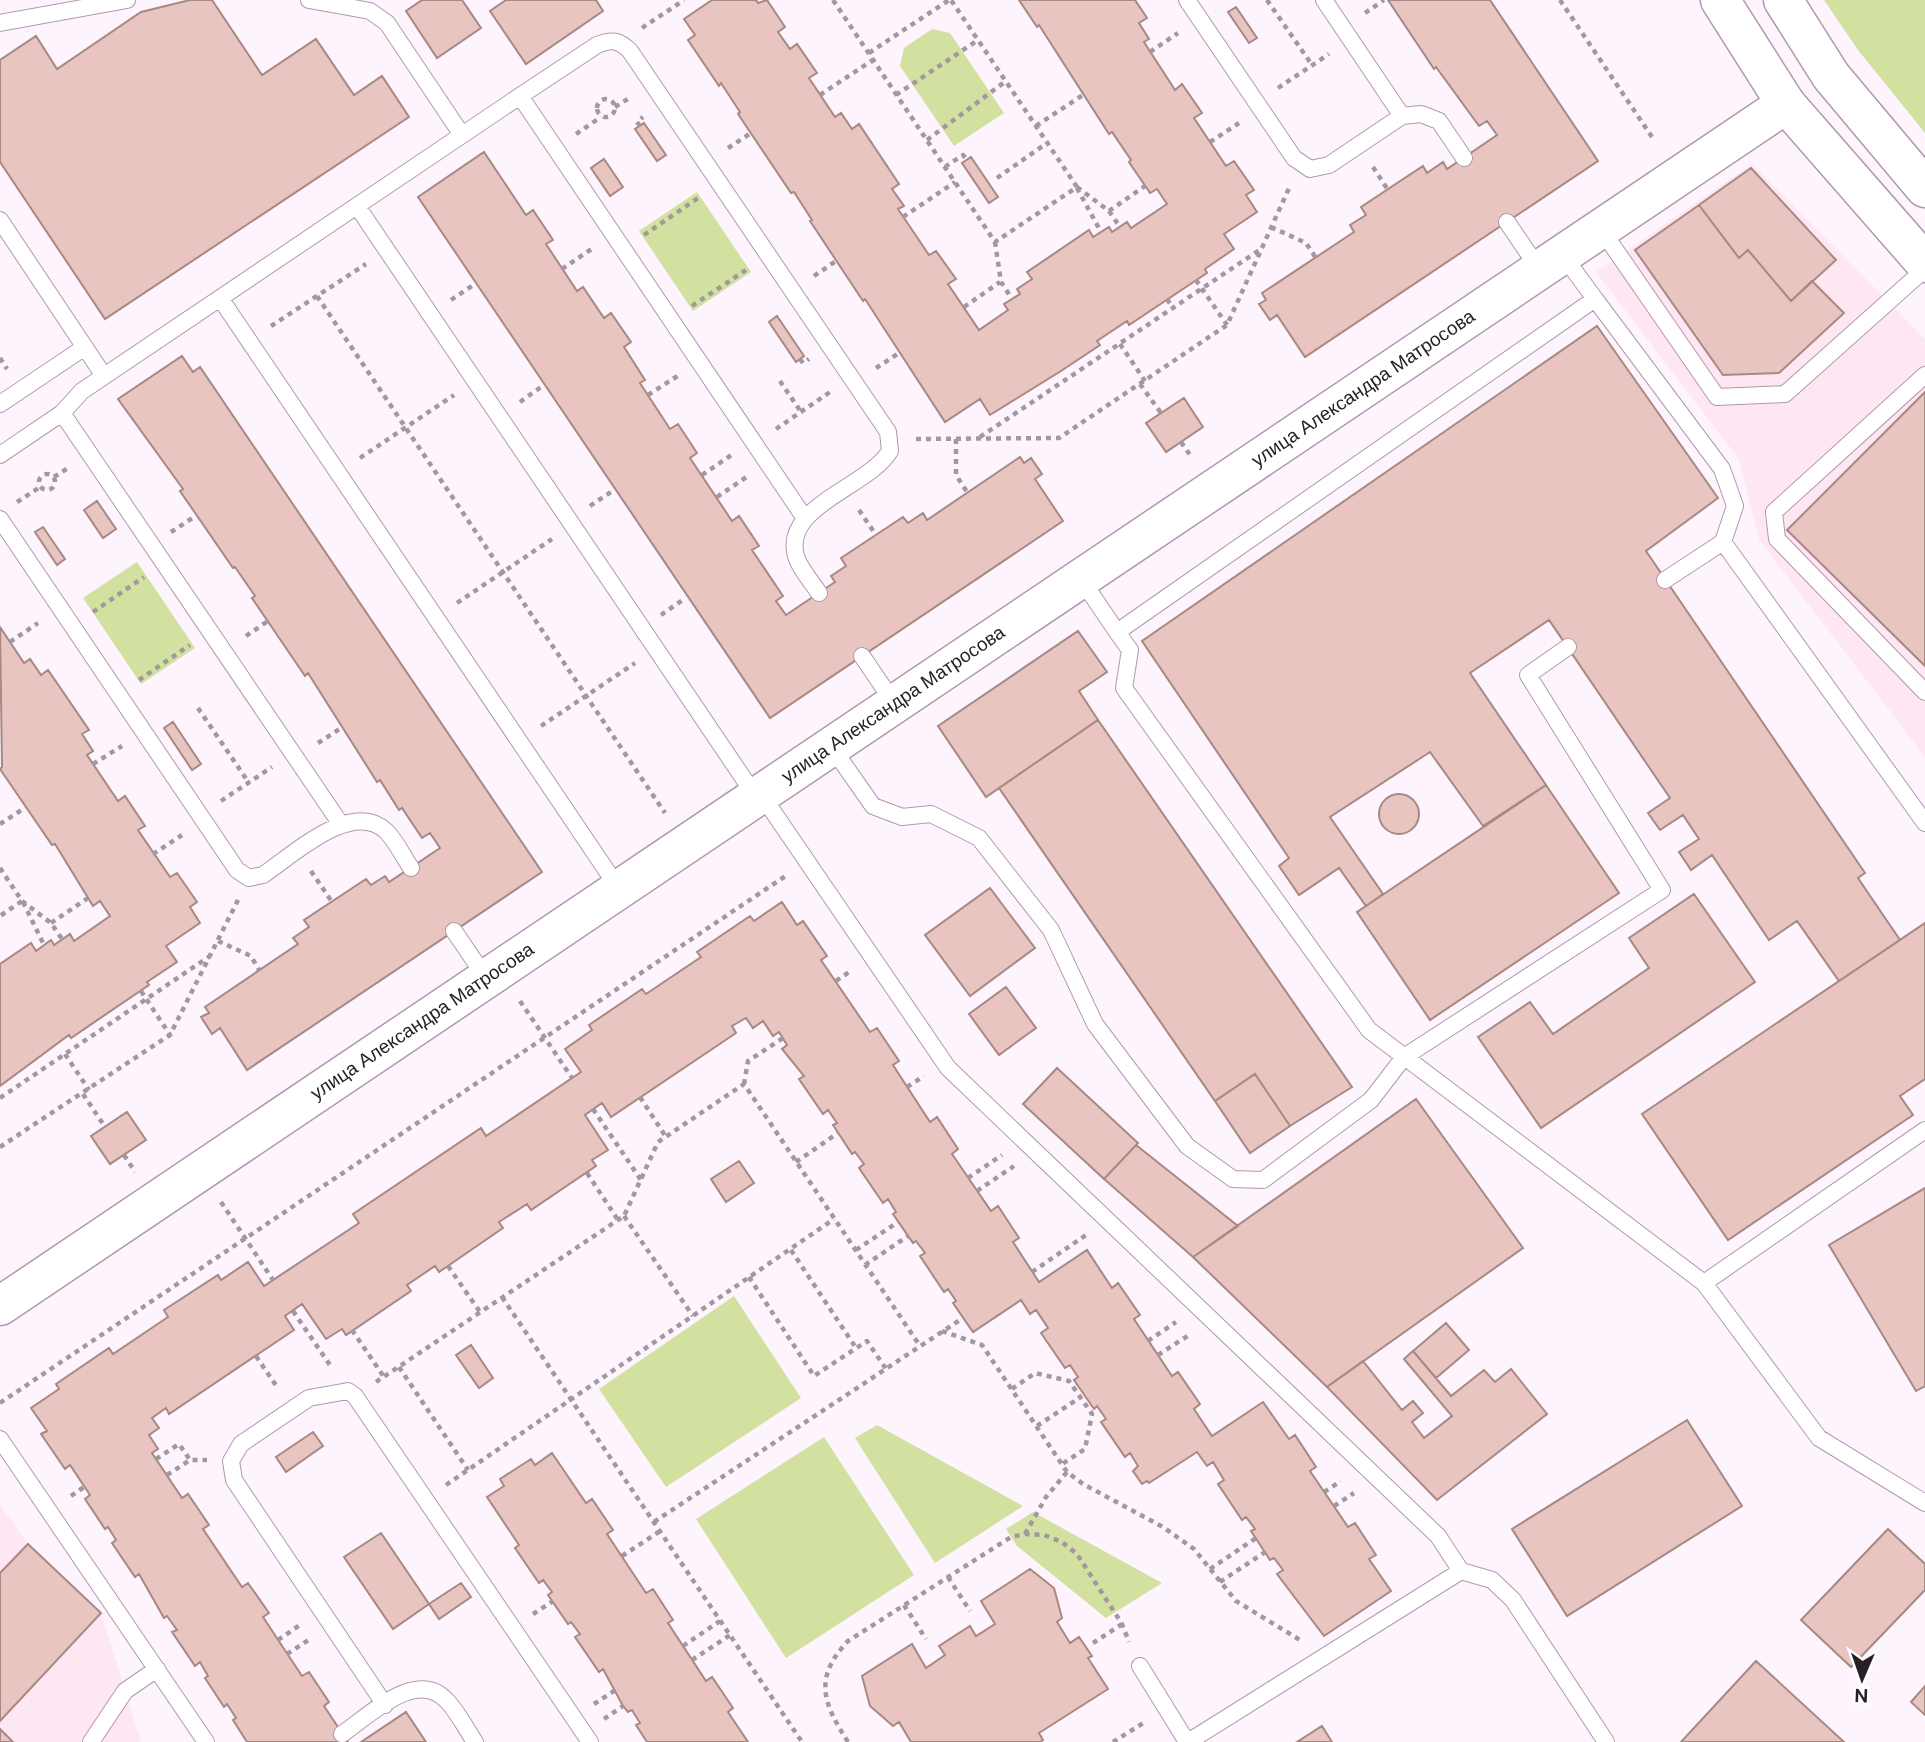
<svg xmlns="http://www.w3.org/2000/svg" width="1925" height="1742" font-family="'DM Sans',sans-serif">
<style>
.commercial{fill:#fee6f2}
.green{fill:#d2e0a0}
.building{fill:#e8c5c0;stroke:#a88883;stroke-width:2}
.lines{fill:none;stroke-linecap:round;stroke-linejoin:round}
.lane-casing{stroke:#b099ad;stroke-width:18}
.secondary-casing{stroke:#b099ad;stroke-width:41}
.primary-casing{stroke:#b099ad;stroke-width:41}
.path{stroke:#a198a0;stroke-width:4.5;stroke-dasharray:5 5;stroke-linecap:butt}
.lane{stroke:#fff;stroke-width:16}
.secondary{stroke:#fff;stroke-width:38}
.primary{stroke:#fff;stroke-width:38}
.labels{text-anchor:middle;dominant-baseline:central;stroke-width:5;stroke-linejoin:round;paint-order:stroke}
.street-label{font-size:19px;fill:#271e26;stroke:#fff}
</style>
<rect width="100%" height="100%" fill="#fef4fd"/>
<path class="commercial" d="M1752 164 1925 339V757L1760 541 1738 458 1596 272Z
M0 1505 28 1544 101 1613 141 1742H0Z"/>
<path class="green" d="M1824 0H1925V133L1858 50Z
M932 29 950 33 1004 113 954 146 900 66 904 48Z
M697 192 751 272 693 311 639 231Z
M137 562 195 648 141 684 83 598Z
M734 1296 801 1398 666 1487 599 1389Z
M877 1425 1023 1506 935 1563 855 1438Z
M824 1437 914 1575 786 1658 696 1519Z
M1033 1512 1162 1583 1106 1618 1017 1546 1006 1529Z"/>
<path class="building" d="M190 0H212L262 75 316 39 354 95 382 76 409 117 105 319 0 162V60L36 36 57 69 141 12Z
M422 0H462L481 28 437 58 406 11Z
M506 0H596L603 11 526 64 490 11Z
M712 0H756L758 3 767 0 785 27 778 32 790 49 797 44 817 73 809 78 835 117 841 113 852 129 859 124 899 184 892 189 904 206 898 209 929 255 936 251 956 279 948 284 979 330 1008 310 1004 304 1020 294 1017 289 1032 279 1027 272 1089 230 1093 237 1109 227 1112 232 1127 222 1131 228 1167 204 1157 189 1150 193 1129 162 1131 160 1112 132 1109 134 1039 25 1037 27 1019 0H1135L1147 18 1139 23 1149 39 1144 42 1175 90 1182 84 1202 113 1194 118 1226 166 1234 161 1254 190 1246 195 1257 212 1224 234 1234 249 1205 269 1207 273 1129 325 1127 321 1097 341 1100 345 1061 371 990 415 980 399 945 422 865 299 863 301 810 221 812 220 794 192 791 193 738 114 740 112 721 83 719 86 688 40 695 35 684 19Z
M1388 0H1490L1598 161 1305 357 1277 315 1270 320 1259 304 1266 300 1262 293 1354 232 1350 225 1366 215 1361 207 1423 166 1427 173 1443 162 1447 169 1497 135 1487 121 1479 126 1436 67 1434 69Z
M1236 7 1257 38 1249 43 1228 12Z
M644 123 666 155 657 161 635 129Z
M484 152 526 215 533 210 553 240 546 244 577 291 583 287 604 318 611 313 631 342 624 347 645 380 640 383 670 429 678 424 697 453 690 458 732 521 739 516 759 546 752 550 783 596 776 601 786 615 835 582 831 576 846 566 841 558 903 517 908 523 923 513 927 520 1020 457 1024 463 1031 458 1042 474 1035 479 1063 521 770 718 418 197Z
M971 157 998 197 989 203 962 163Z
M604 159 623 187 610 196 591 168Z
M1751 168 1836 260 1791 301 1748 250 1739 258 1699 205Z
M1699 205 1739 258 1748 250 1791 301 1812 281 1844 313 1779 373 1723 375 1635 250Z
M777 316 804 356 796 362 769 322Z
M1597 326 1718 498 1646 551 1865 873 1858 878 1900 940 1839 981 1797 921 1769 940 1712 855 1691 870 1679 852 1699 839 1683 815 1660 830 1648 813 1670 798 1549 620 1470 673 1546 785 1483 826 1430 752 1330 817 1383 894 1366 906 1339 868 1299 895 1279 866 1289 858 1142 641Z
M182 356 193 372 200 367 542 872 247 1070 220 1028 212 1034 201 1017 209 1013 205 1007 298 944 293 938 309 927 304 920 366 879 371 885 385 876 389 882 440 848 430 833 422 838 402 808 399 810 380 780 377 782 308 673 305 676 252 598 255 596 235 567 233 568 180 491 183 489 118 399Z
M1925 392V666L1787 530Z
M1184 398 1203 427 1166 452 1146 423Z
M97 501 116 529 103 538 84 510Z
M43 527 65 559 57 565 35 532Z
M0 627 24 663 30 659 41 675 48 670 89 730 82 734 93 751 87 755 118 801 125 796 145 826 138 830 170 877 177 873 197 902 190 907 200 923 166 946 177 962 147 982 149 985 71 1038 69 1035 0 1086V964L31 943 36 951 51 940 54 945 70 934 74 941 110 916 100 901 93 906 55 844 52 845 0 769 2 767Z
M1078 631 1107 672 1079 691 1098 720 986 797 938 726Z
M1098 720 1352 1087 1290 1126 1255 1074 1215 1101 999 788Z
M173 722 201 764 192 770 164 728Z
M1546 785 1619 893 1430 1020 1357 912Z
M1379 814a20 20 0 1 1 40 0a20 20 0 1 1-40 0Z
M990 888 1035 948 970 996 925 935Z
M1694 894 1755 982 1541 1128 1478 1037 1530 1002 1553 1034 1649 968 1629 938Z
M782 902 797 925 803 921 827 956 821 960 870 1032 877 1028 899 1061 893 1065 930 1122 937 1117 958 1149 952 1154 991 1211 998 1206 1019 1238 1013 1242 1039 1282 1087 1250 1112 1288 1118 1283 1140 1315 1134 1319 1172 1376 1178 1372 1200 1404 1194 1409 1212 1436 1263 1402 1289 1439 1295 1435 1316 1467 1310 1471 1348 1527 1355 1523 1376 1555 1369 1559 1391 1591 1324 1636 1277 1574 1283 1570 1274 1558 1270 1560 1251 1531 1255 1529 1246 1517 1242 1520 1218 1484 1224 1480 1213 1462 1207 1466 1197 1452 1149 1483 1147 1481 1142 1484 1133 1471 1138 1466 1130 1453 1125 1457 1101 1422 1106 1419 1097 1406 1094 1409 1074 1380 1078 1377 1070 1365 1065 1368 1041 1333 1048 1328 1036 1310 1030 1314 1021 1300 973 1332 953 1303 956 1301 948 1289 944 1292 920 1256 925 1253 916 1241 913 1243 893 1214 896 1212 888 1199 883 1203 859 1168 864 1164 855 1152 852 1154 833 1125 837 1123 828 1110 823 1114 799 1079 804 1076 782 1049 787 1045 779 1032 773 1036 763 1021 753 1028 746 1018 732 1026 736 1033 611 1117 602 1103 585 1115 608 1150 592 1160 596 1166 531 1210 527 1204 499 1222 503 1228 439 1272 435 1266 407 1285 411 1291 346 1335 342 1329 326 1339 302 1304 285 1316 294 1330 169 1414 166 1408 152 1418 159 1428 149 1435 158 1449 152 1453 182 1498 188 1494 209 1525 203 1529 242 1587 248 1583 269 1613 263 1617 302 1676 309 1672 329 1702 324 1706 348 1742H247L233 1720 236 1718 227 1704 224 1707 205 1678 208 1676 200 1662 195 1666 172 1632 177 1630 167 1616 164 1618 139 1574 135 1577 112 1543 116 1540 108 1527 105 1529 85 1499 90 1495 70 1465 65 1469 41 1434 47 1431 31 1408 59 1389 56 1384 109 1348 113 1354 168 1317 164 1310 218 1275 221 1280 248 1262 264 1286 359 1223 353 1214 481 1128 486 1136 581 1072 565 1049 592 1030 589 1025 642 989 646 994 701 957 697 952 750 916 754 921Z
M1925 923V1079L1900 1096 1913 1115 1728 1240 1642 1114Z
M1006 987 1036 1028 999 1055 969 1014Z
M1057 1068 1138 1143 1104 1179 1023 1104Z
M1255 1074 1290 1126 1250 1153 1215 1101Z
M1416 1099 1523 1248 1327 1387 1193 1257Z
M127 1112 146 1140 110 1164 91 1136Z
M1136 1145 1238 1226 1193 1257 1104 1179Z
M739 1161 754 1183 726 1202 711 1179Z
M1925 1188V1386L1916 1391 1829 1245Z
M1446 1323 1469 1350 1436 1378 1413 1351Z
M471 1345 493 1378 479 1388 456 1355Z
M1413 1351 1451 1396 1484 1370 1495 1382 1511 1369 1547 1414 1437 1500 1327 1387 1363 1361 1402 1410 1413 1401 1423 1413 1412 1422 1424 1438 1452 1416 1404 1359Z
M1687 1420 1742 1506 1567 1616 1512 1529Z
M313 1432 323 1446 286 1472 276 1457Z
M552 1453 586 1503 592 1499 613 1530 607 1534 646 1593 653 1589 673 1620 668 1623 706 1681 712 1677 733 1708 728 1712 748 1742H647L636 1725 640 1723 632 1710 628 1712 623 1706 603 1669 599 1672 575 1637 580 1634 571 1622 568 1624 548 1595 552 1592 543 1580 539 1583 515 1548 519 1545 487 1497 504 1486 500 1479 531 1459 535 1465Z
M1888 1529 1925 1564V1590L1851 1667 1801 1620Z
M381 1533 429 1604 393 1629 344 1557Z
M28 1544 101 1613 0 1721V1573Z
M1030 1569 1054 1588 1062 1618 1057 1622 1070 1643 1079 1637 1092 1656 1088 1658 1108 1689 1039 1733 1043 1740 1040 1742H911L899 1722 893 1726 870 1706 862 1676 912 1644 926 1668 945 1655 939 1646 970 1626 976 1636 995 1624 981 1601Z
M461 1583 471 1597 439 1619 429 1604Z
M1756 1661 1844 1742H1681Z
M1925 1686V1715L1911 1702Z
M406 1712 426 1742H361Z
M1322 1726 1332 1742H1297Z
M0 1729 13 1742H0Z"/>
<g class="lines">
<g class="lane-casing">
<path id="lane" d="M309 0 370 11 387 23 462 135
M1187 0 1294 158 1310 169 1329 165 1402 116 1421 114 1439 121 1464 158
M1324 0 1402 116
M0 23 127 0
M357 206 756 797
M0 220 104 376
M1507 222 1539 269
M1601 229 1717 397 1785 394 1925 269
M1562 254 1595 299
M220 298 619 889
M1925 375 1774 512 1777 539 1925 692
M0 404 85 347
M62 413 82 391 520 96
M0 455 62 413 340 823
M804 517 520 96 597 45C612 39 619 40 630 51L888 432 890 451C867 488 782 506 796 556 799 568 812 582 819 593
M0 519 237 870 249 878 263 875C293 855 352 799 386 831 396 841 403 856 411 868
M1081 579 1117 632
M1665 580 1723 542
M862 656 894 703
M831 746 873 806 902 817 931 814 979 838 1051 930 1095 1024 1187 1146 1233 1179 1263 1180 1371 1100 1404 1057 1662 890 1528 675 1568 647
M761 794 948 1068 1438 1536 1461 1571 1492 1580 1513 1600 1606 1742
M1925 823 1723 542 1735 506 1722 469 1595 299 1117 632 1130 650 1124 688 1369 1030 1704 1283 1819 1438 1925 1503
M454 931 486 978
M1704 1283 1925 1130
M0 1439 206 1742
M1140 1666 1187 1742
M385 1705 234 1480 231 1461 241 1444 309 1398 348 1391 355 1396 590 1742
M342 1734C369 1716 417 1667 447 1701 458 1712 466 1729 475 1742
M91 1742 125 1691 157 1669
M1188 1742 1461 1571"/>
</g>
<g class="secondary-casing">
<path id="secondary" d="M0 1306 1786 104"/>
</g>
<g class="primary-casing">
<path id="primary" d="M1720 0 1786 104 1925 263
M1783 0 1831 76 1925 188"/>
</g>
<path class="path" d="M833 0 995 242 1077 187 951 0
M1267 0 1312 65
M1560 0 1654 140
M1365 13 1384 0
M642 28 684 0
M1150 52 1178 33
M869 53 949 0
M1278 88 1329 54
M820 95 873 60
M896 95 978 40
M597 108a9 9 0 1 1 18 0a9 9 0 1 1-18 0Z
M615 107 631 97
M640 126 637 122 643 117
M1036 126 1083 95
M576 134 601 117
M927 140 1006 81
M1210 142 1239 123
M728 148 751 133
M945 167 963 155 967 160
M1373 167 1388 190
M997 178 1047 143
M1077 187 1109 211 1145 186
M1077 188 1101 232
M1109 211 1120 227
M903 217 955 182
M1271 227 1306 243 1316 258
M644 235 698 198
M995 242 1001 282 1012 299
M562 269 593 248
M814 276 836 261
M1196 280 1227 325
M317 296 665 813
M1167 299 1173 308
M451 300 472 286
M692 306 746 270
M964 307 1000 282
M271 326 366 264
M1120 344 1145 381
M0 358 7 369
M800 359 803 363 809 359
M876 368 899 353
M780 381 801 412
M1140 384 1161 413
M648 395 679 375
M520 402 541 387
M776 429 830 392
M980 437 1261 249
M916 439 1059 438 1227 325 1290 186
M956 439V475L967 492
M1181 442 1190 455
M360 458 454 395
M39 482a8 8 0 1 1 16 0a8 8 0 1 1-16 0Z
M702 475 733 454
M54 477 68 468
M717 497 748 476
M17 502 40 487
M590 506 611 492
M859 510 876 535
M171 532 197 515
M457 603 552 539
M93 612 144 577
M661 615 684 599
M246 636 268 621
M10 642 38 623
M139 680 190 645
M198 708 249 783
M541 726 635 663
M318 743 341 728
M93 764 122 746
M221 801 272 767
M0 824 26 807
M153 854 182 835
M0 868 22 901 0 916
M311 871 332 902
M22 901 51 923 62 939
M23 902 44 945
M51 923 88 898
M218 941 251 956 259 970
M836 981 852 970
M141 991 170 1035
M520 1001 572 1078
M65 1054 89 1090
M744 1084 748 1061 783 1038
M907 1087 924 1076
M83 1094 105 1127
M640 1097 666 1137
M0 1098 210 956
M593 1109 641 1180
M0 1147 170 1035 238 900
M124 1155 135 1172
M796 1162 838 1133
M587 1173 618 1220
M968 1178 1002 1155
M977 1191 1014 1166
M221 1202 273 1280
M624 1216 693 1316
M791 1250 856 1348
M856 1250 898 1222
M865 1265 908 1236
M448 1266 480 1312
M1032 1272 1086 1235
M749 1277 814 1376 867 1341 886 1369
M502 1297 802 1742
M293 1311 332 1368
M352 1330 384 1377
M942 1331 982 1345 1067 1472 1083 1484 1163 1527 1194 1549 1236 1601 1300 1640
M1148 1341 1176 1322
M1158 1355 1189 1335
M256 1356 277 1387
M399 1367 468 1470
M376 1382 624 1216 658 1142 744 1084 920 1346
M1012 1389 1035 1373 1069 1381 1092 1414 1085 1449 1062 1464
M0 1403 787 875
M1037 1426 1081 1397
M156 1459 179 1444 190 1460
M167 1475 190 1460H207
M446 1485 834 1219
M1324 1492 1341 1481
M71 1496 84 1487
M1334 1506 1354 1493
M654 1522 963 1318
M1025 1534 1046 1497 1067 1472
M622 1556 660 1531
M1210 1569 1256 1538
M948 1577 970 1611
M1220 1582 1265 1552
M904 1605 926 1639
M533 1614 553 1601
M278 1640 300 1625
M1093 1643 1122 1624
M683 1646 720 1621
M287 1654 310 1639
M692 1660 730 1635
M594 1704 614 1691
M604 1719 623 1706
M848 1742C823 1703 813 1678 848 1641L1011 1537 1025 1534 1044 1535 1062 1542 1077 1554 1122 1624 1129 1642
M1113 1742 1145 1722"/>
<use href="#lane" class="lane"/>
<use href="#secondary" class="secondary"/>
<use href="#primary" class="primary"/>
</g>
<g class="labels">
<g class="street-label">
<text transform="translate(1363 388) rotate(-34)">улица Александра Матросова</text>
<text transform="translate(893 704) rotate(-34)">улица Александра Матросова</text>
<text transform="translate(422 1021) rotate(-34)">улица Александра Матросова</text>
</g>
</g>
<g transform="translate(1862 1679) rotate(182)" stroke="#ffffff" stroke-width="5" paint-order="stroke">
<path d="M0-5L12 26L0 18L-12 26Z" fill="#271e26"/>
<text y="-10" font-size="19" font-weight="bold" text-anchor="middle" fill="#271e26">N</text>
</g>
</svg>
